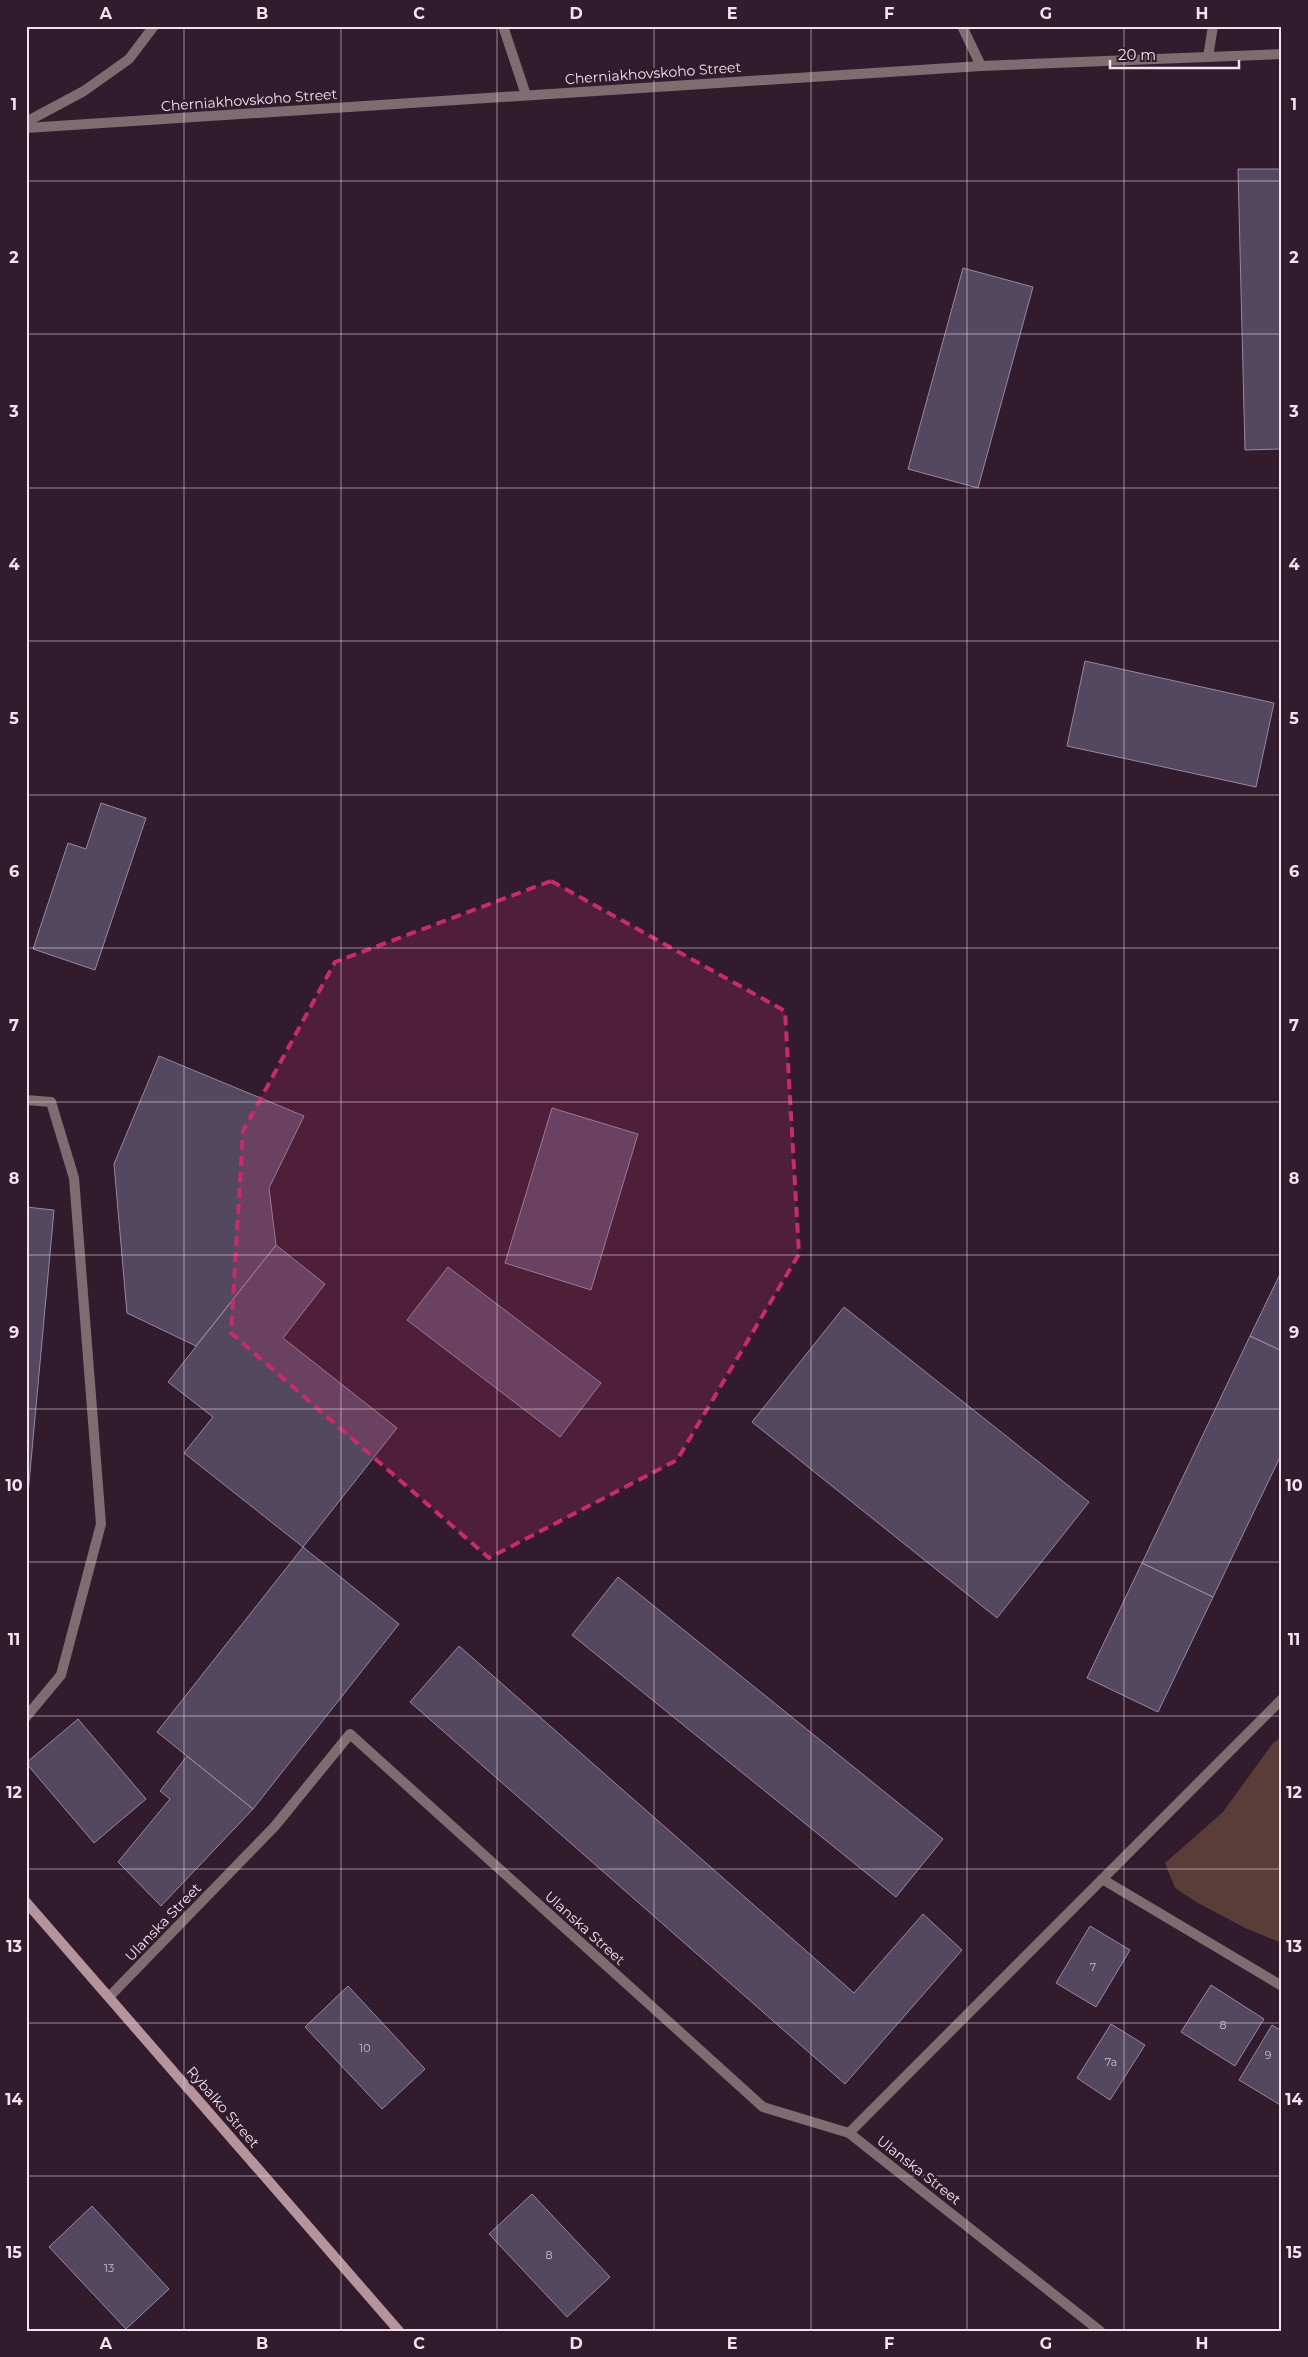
<svg xmlns="http://www.w3.org/2000/svg" width="1308" height="2357" font-family="Montserrat,sans-serif">
<style>
.green{fill:#5b3d38}
.building{fill:#544760;stroke:#9688a3}
.lines{fill:none;stroke-linecap:round;stroke-linejoin:round}
.lane{stroke:#806b70;stroke-width:10}
.street{stroke:#806b70;stroke-width:10}
.secondary{stroke:#b5949c;stroke-width:10}
.marked{fill:#c72c6a;fill-opacity:0.2;stroke:#c72c6a;stroke-width:4;stroke-dasharray:10 6;stroke-linejoin:round}
.grid{fill:none;stroke:#f2e3ee;stroke-width:1;stroke-opacity:0.55}
.labels{text-anchor:middle;dominant-baseline:central;stroke-width:5;stroke-linejoin:round;paint-order:stroke}
.number-label{font-size:11px;fill:#cabcca}
.street-label{font-size:14px;fill:#f2e3ee;stroke:#311b2c}
.neatline{fill:none;stroke:#f2e3ee;stroke-width:2}
.grid-label{font-size:16px;text-anchor:middle;font-weight:bold;fill:#f2e3ee}
</style>
<rect width="100%" height="100%" fill="#311b2c"/>
<path class="green" d="M1282 1737V1943L1245 1928 1198 1903 1175 1888 1165 1863 1223 1812 1273 1743Z"/>
<path class="building" d="M1238 169H1282V449L1245 450Z
M963 268 1033 287 978 488 908 469Z
M1085 661 1274 703 1256 787 1067 746Z
M101 803 146 818 95 970 33 949 68 843 86 849Z
M159 1056 304 1116 269 1188 276 1245 196 1346 127 1313 114 1164Z
M552 1108 638 1134 591 1290 505 1263Z
M26 1207 54 1210 26 1516Z
M276 1245 325 1284 283 1338 397 1428 303 1547 184 1453 213 1417 168 1382Z
M448 1267 601 1383 560 1437 407 1320Z
M1282 1270V1351L1250 1336Z
M844 1307 1089 1502 997 1618 752 1422Z
M1250 1336 1282 1351V1453L1213 1597 1142 1563Z
M303 1547 399 1624 253 1809 157 1732Z
M1142 1563 1213 1597 1158 1712 1087 1678Z
M618 1577 943 1839 896 1897 572 1635Z
M459 1646 854 1993 923 1914 962 1950 845 2084 410 1702Z
M78 1719 146 1799 94 1843 26 1763Z
M187 1756 253 1809 161 1906 118 1862 170 1799 160 1791Z
M1090 1926 1130 1950 1096 2007 1056 1983Z
M1211 1985 1264 2019 1235 2066 1181 2032Z
M348 1986 425 2069 382 2109 305 2027Z
M1111 2024 1145 2045 1110 2100 1077 2078Z
M1272 2025 1282 2031V2106L1239 2080Z
M532 2194 610 2277 567 2317 489 2234Z
M92 2206 169 2289 126 2329 49 2247Z"/>
<g class="lines">
<path class="lane" d="M26 1100 51 1102 74 1178 101 1524 61 1675 26 1717
M1102 1879 1282 1986
M849 2133 1282 1699"/>
<path class="street" d="M503 26 526 95
M962 26 981 66
M1208 57 1213 26
M26 122 84 91 129 59 154 26
M26 128 981 66 1282 54
M109 1997 275 1826 350 1734 763 2107 849 2133 1100 2331"/>
<path class="secondary" d="M26 1902 399 2331"/>
</g>
<path class="marked" d="M551 881 785 1011 799 1254 677 1460 489 1558 231 1333 243 1131 335 962Z"/>
<path class="grid" d="M184 26V2331M341 26V2331M497 26V2331M654 26V2331M811 26V2331M967 26V2331M1124 26V2331M26 181H1282M26 334H1282M26 488H1282M26 641H1282M26 795H1282M26 948H1282M26 1102H1282M26 1255H1282M26 1409H1282M26 1562H1282M26 1716H1282M26 1869H1282M26 2023H1282M26 2176H1282"/>
<g class="labels">
<g class="number-label">
<text x="1093" y="1967">7</text>
<text x="1223" y="2025">8</text>
<text x="365" y="2048">10</text>
<text x="1268" y="2055">9</text>
<text x="1111" y="2062">7а</text>
<text x="549" y="2255">8</text>
<text x="109" y="2268">13</text>
</g>
<g class="street-label">
<text transform="translate(653 73) rotate(-4)">Cherniakhovskoho Street</text>
<text transform="translate(249 100) rotate(-4)">Cherniakhovskoho Street</text>
<text transform="translate(163 1922) rotate(-46)">Ulanska Street</text>
<text transform="translate(585 1928) rotate(42)">Ulanska Street</text>
<text transform="translate(223 2107) rotate(49)">Rybalko Street</text>
<text transform="translate(919 2170) rotate(38)">Ulanska Street</text>
</g>
</g>
<rect width="1308" height="2357" fill="none" stroke="#311b2c" stroke-width="55"/>
<path d="M1110 60v8h129v-8" fill="none" stroke="#f2e3ee" stroke-width="2.5"/>
<text x="1118" y="60" font-size="15" fill="#f2e3ee" stroke="#311b2c" stroke-width="4" paint-order="stroke">20 m</text>
<rect x="28" y="28" width="1252" height="2302" class="neatline"/>
<g class="grid-label">
<text x="106" y="19">A</text>
<text x="262" y="19">B</text>
<text x="419" y="19">C</text>
<text x="576" y="19">D</text>
<text x="732" y="19">E</text>
<text x="889" y="19">F</text>
<text x="1046" y="19">G</text>
<text x="1202" y="19">H</text>
<text x="14" y="110">1</text>
<text x="1294" y="110">1</text>
<text x="14" y="263">2</text>
<text x="1294" y="263">2</text>
<text x="14" y="417">3</text>
<text x="1294" y="417">3</text>
<text x="14" y="570">4</text>
<text x="1294" y="570">4</text>
<text x="14" y="724">5</text>
<text x="1294" y="724">5</text>
<text x="14" y="877">6</text>
<text x="1294" y="877">6</text>
<text x="14" y="1031">7</text>
<text x="1294" y="1031">7</text>
<text x="14" y="1184">8</text>
<text x="1294" y="1184">8</text>
<text x="14" y="1338">9</text>
<text x="1294" y="1338">9</text>
<text x="14" y="1491">10</text>
<text x="1294" y="1491">10</text>
<text x="14" y="1645">11</text>
<text x="1294" y="1645">11</text>
<text x="14" y="1798">12</text>
<text x="1294" y="1798">12</text>
<text x="14" y="1952">13</text>
<text x="1294" y="1952">13</text>
<text x="14" y="2105">14</text>
<text x="1294" y="2105">14</text>
<text x="14" y="2258">15</text>
<text x="1294" y="2258">15</text>
<text x="106" y="2349">A</text>
<text x="262" y="2349">B</text>
<text x="419" y="2349">C</text>
<text x="576" y="2349">D</text>
<text x="732" y="2349">E</text>
<text x="889" y="2349">F</text>
<text x="1046" y="2349">G</text>
<text x="1202" y="2349">H</text>
</g>
</svg>
